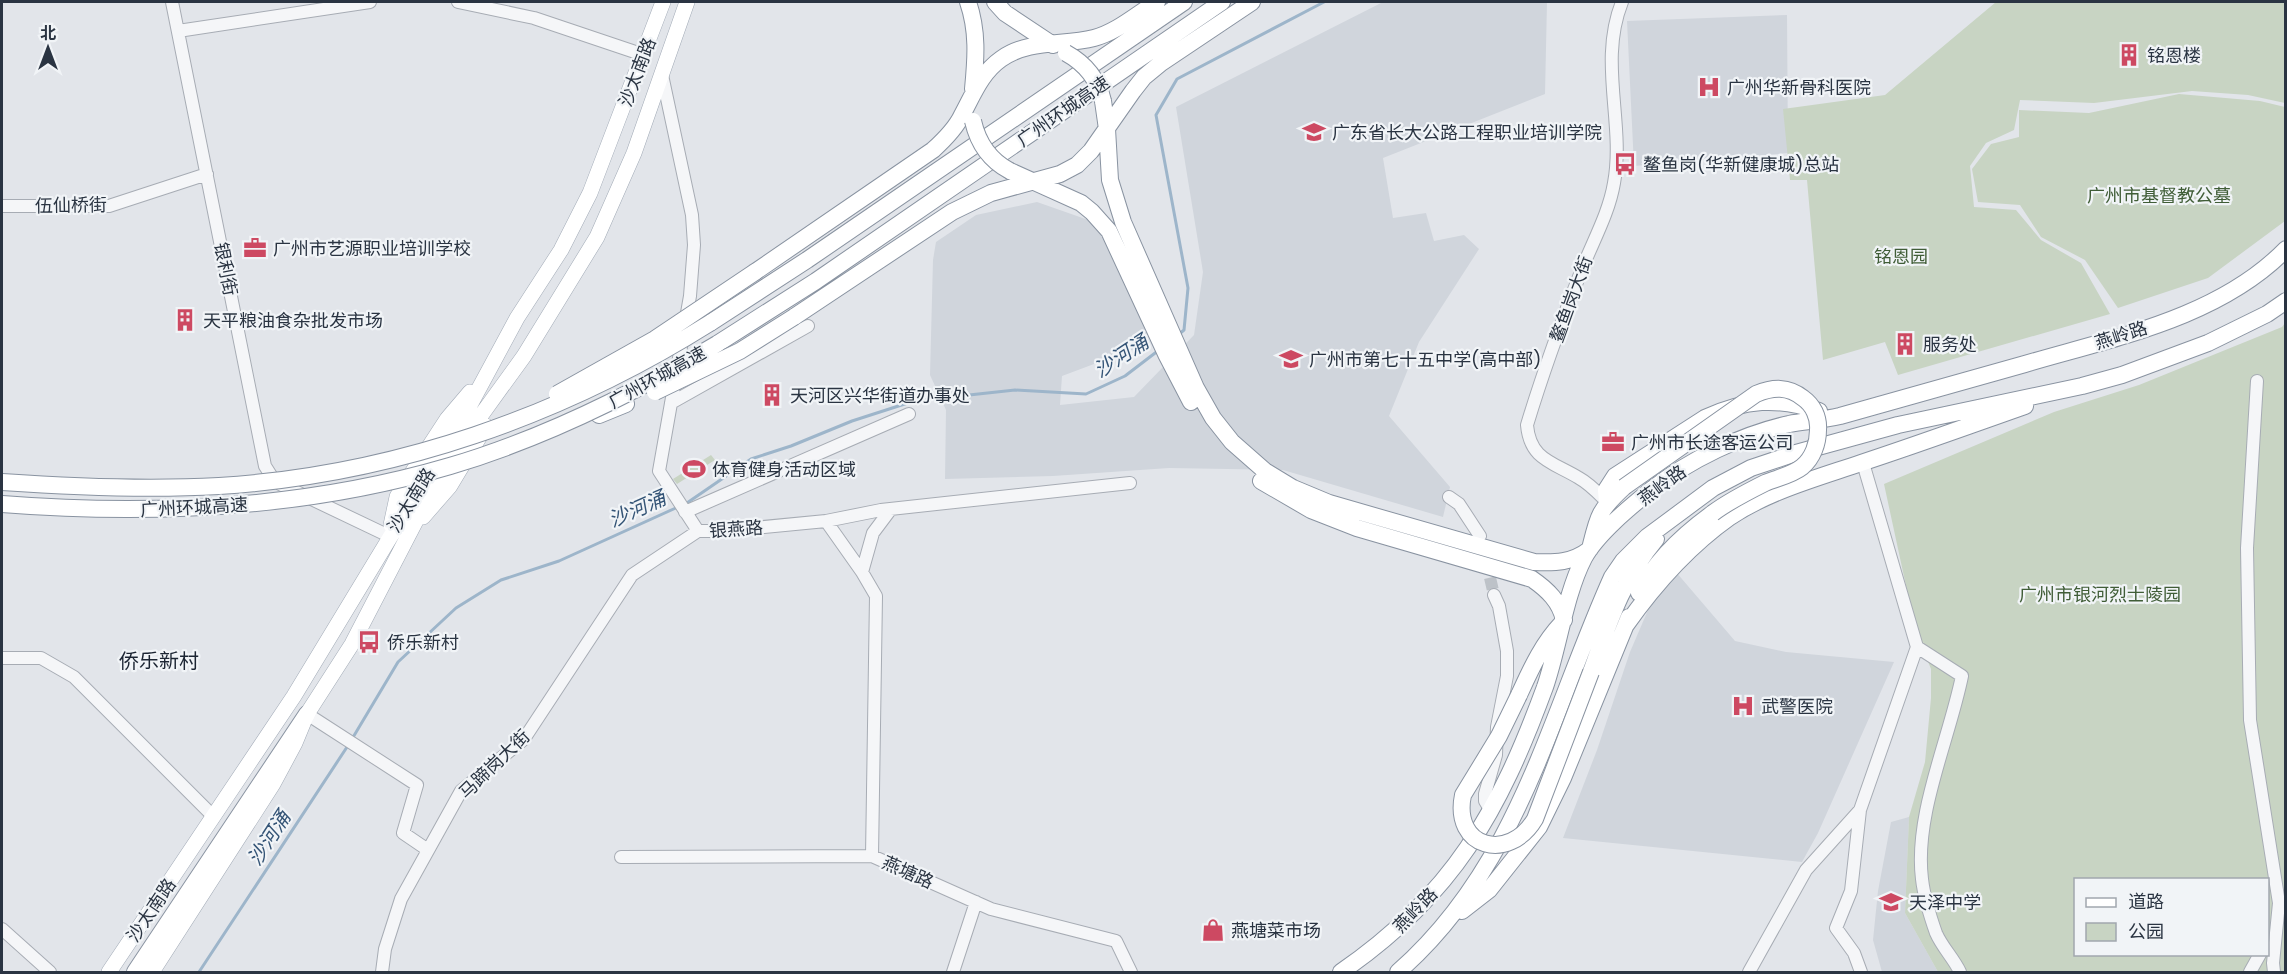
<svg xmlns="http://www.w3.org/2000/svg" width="2287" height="974" font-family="Poppins,'Noto Sans SC',sans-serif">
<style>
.built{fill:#d0d5dc}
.green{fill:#c8d4c3;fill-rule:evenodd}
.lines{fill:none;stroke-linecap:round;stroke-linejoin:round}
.stream{stroke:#9db5ca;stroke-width:3}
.minor-tunnel{stroke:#bdc2c8;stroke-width:12;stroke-dasharray:12 6;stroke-linecap:butt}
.minor-casing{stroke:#a7acb4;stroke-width:14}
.major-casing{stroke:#a1aab6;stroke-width:16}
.highway-casing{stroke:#8993a1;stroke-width:18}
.minor{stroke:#f5f6f8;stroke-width:12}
.major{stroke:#fff;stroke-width:15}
.highway{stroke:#fff;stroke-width:16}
.highway-bridge-casing{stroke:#8993a1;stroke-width:18;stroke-linecap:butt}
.highway-bridge{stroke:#fff;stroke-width:16}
.labels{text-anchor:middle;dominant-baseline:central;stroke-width:4.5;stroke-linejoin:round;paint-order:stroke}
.poi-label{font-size:18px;fill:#2a3442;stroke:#f1f4f7;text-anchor:start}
.street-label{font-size:18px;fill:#2a3442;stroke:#f1f4f7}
.park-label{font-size:18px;fill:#405d37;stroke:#f1f4f7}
.water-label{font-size:20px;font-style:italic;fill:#345476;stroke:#f1f4f7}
.neighbourhood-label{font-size:20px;fill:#1c2533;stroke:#f1f4f7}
</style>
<rect width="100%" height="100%" fill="#e2e5ea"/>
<path class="built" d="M1383 2H1547L1545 94 1383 158 1393 218 1426 213 1434 241 1464 235 1479 249 1419 342 1389 416 1450 487 1443 517 1283 470 1169 468 1053 476 945 479 946 410 930 375 933 260 936 242 976 215 1037 202 1094 222 1130 290 1150 343 1062 376 1060 405 1134 397 1194 335 1203 272 1176 107Z
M1787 15 1788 153 1634 166 1627 21Z
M1676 572 1735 641 1786 652 1894 662 1818 833 1802 862 1563 838 1597 750 1630 652 1651 603Z
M1909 817 1905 913 1938 972H1882L1873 940 1878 891 1891 822Z"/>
<path class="green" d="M1996 2H2285V103L2248 95 2192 91 2094 103 2020 100 2014 130 1986 143 1970 166 1974 207 2016 210 2041 240 2081 263 2110 314 1898 375 1885 342 1823 360 1807 180H1790L1783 109 1885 95Z
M2179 94 2260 101 2285 107V221L2208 278 2118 308 2085 260 2041 237 2020 205 1978 202 1972 169 1991 144 2019 137V110L2089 113Z
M2285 323V972H1938L1905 913 1909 817 1925 762 1931 698V669L1916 632 1884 484 2054 412 2139 385 2282 327ZM2076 880H2268V954H2076Z
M711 455 715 460 677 484 673 479Z"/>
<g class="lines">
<path class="stream" d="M1178 335 1184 330 1188 288 1156 115 1177 79 1324 2
M684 505 751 459 791 446 852 421 914 401 1015 390 1086 394 1125 376 1159 350
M352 739 398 662 456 608 501 580 559 561 678 507
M199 972 349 744"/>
<path class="minor-tunnel" d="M1486 560 1494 595"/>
<g class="minor-casing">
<path id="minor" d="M172 2 265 466 272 477 280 484 389 536
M458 2 534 18 644 55
M178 31 370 2
M662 75 692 215 694 245 690 296 659 471 698 531H722L826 521 862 572 876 596 872 856
M2 206H109L207 174
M2257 381 2247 548 2250 720 2279 903 2273 963 2274 972
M671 403 808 326
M1449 497 1459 504 1480 536
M1607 502C1598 493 1590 484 1579 478 1553 462 1530 460 1527 425 1543 372 1562 320 1582 269 1593 241 1609 213 1614 183 1625 123 1598 62 1622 2
M685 512 909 414
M826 521 881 510 1130 483
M862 572 873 533 891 509
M1917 647 1962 676C1949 740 1914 815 1922 879 1924 897 1930 916 1936 933 1942 947 1954 959 1960 972
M2 658H41L74 677 209 812
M307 714 417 785 403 833 428 850
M1860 810 1851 891 1836 928 1854 953 1861 972
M1491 811 1485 801V794L1496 755 1497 727 1507 676V651L1499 606 1494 595
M621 857 872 856 991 909 1116 941 1131 972
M2 929 50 972
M382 972 385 949 401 899 461 791 524 739 632 575 698 531
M953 972 976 902
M1749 972 1806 870 1860 810 1917 647 1863 463
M2250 972 2260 954"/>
</g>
<g class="major-casing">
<path id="major" d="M423 517 450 486 486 426
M391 525 397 497 402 488 447 419 470 392
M109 972 294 696 469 407 517 318 561 250 590 193 663 2
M152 972 273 784 295 743 307 714 352 644 434 486 482 414 524 356 597 237 634 153 687 2"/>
</g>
<g class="highway-casing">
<path id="highway" d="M968 2C978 31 976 58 973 89
M995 2 1005 13 1053 45
M1103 101 1107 129 1110 180 1123 222 1196 388 1213 418 1232 442 1265 471 1293 488 1329 503 1534 562C1555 563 1572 563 1590 549 1598 516 1598 511 1624 487
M1010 171 1081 203 1092 212 1109 231 1166 354 1191 402
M755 272 933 150C944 140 956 128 962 115 973 95 981 73 1001 59 1029 39 1063 46 1094 38 1117 32 1137 14 1157 2
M794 317 952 212 991 193 1060 174 1077 165 1091 151 1133 91 1144 77 1161 63 1252 2
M710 323 807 260 1184 2
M717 344 816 281 1222 2
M599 415 626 404
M1261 481 1311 510 1357 528 1532 579C1548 590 1560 602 1564 620
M1607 502 1606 490 1615 476 1705 418C1745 399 1778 397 1819 411
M1639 593C1655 560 1684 534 1713 513
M1626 625C1655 584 1689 546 1730 517 1769 491 1817 478 1861 463 1916 445 1971 425 2025 406
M1591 672C1608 625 1623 578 1656 539
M1519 695C1531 669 1542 644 1562 623
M1462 911 1489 890 1539 827 1563 778 1629 617
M135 972 307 714
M1341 972C1453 895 1499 812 1545 687 1559 646 1565 595 1584 558 1597 534 1630 507 1651 490 1689 460 1743 434 1789 424 1806 421 1823 420 1840 416 1902 399 1963 381 2025 364 2113 338 2219 318 2286 249
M1398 972C1519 866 1549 717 1612 577L1623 561 1647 537 1713 488 1751 468 1796 453 1898 425 2082 386 2122 375 2208 343 2267 314 2286 301"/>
</g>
<use href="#minor" class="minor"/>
<use href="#major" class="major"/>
<use href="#highway" class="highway"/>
<g class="highway-bridge-casing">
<path id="highway-bridge" d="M1066 53C1086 64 1098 79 1103 101
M973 121C978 143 989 160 1010 171
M655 392 740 351 794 317
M557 394 655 339 755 272
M2 482C74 487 146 490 219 486 394 475 562 416 710 323
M1624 487 1756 394C1773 387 1788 386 1803 398 1813 405 1819 417 1818 430 1818 443 1813 458 1802 467 1792 475 1777 478 1765 483 1747 492 1729 501 1713 513
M2 504C153 516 304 509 450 466 545 438 633 394 717 344
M1519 695 1499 736 1463 795C1452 848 1509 863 1535 819L1591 672"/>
</g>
<use href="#highway-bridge" class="highway-bridge"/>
</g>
<defs>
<g id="building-bare" transform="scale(1.8)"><path d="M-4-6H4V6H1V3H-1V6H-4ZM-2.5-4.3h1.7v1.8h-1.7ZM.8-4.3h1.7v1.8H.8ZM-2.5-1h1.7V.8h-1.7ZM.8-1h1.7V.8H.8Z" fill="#cd4962" stroke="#f1f4f7" stroke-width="2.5" paint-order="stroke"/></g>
<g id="hospital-bare" transform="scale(1.8)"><path d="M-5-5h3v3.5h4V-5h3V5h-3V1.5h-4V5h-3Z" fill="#cd4962" stroke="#f1f4f7" stroke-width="2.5" paint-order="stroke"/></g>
<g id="university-bare" transform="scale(1.8)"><path d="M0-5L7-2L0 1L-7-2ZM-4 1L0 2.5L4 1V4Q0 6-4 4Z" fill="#cd4962" stroke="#f1f4f7" stroke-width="2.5" paint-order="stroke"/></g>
<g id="bus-bare" transform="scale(1.8)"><path d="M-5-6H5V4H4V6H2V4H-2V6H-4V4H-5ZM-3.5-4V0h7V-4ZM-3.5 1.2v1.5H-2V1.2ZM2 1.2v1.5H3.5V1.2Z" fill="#cd4962" stroke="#f1f4f7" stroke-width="2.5" paint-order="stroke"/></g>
<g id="office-bare" transform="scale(1.8)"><path d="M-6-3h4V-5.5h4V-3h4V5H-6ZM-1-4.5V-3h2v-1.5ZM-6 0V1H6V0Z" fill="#cd4962" stroke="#f1f4f7" stroke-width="2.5" paint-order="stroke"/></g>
<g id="stadium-bare" transform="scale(1.8)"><path d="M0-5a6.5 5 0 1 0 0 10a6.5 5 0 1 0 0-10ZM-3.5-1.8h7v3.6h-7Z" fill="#cd4962" stroke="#f1f4f7" stroke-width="2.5" paint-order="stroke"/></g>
<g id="school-bare" transform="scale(1.8)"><path d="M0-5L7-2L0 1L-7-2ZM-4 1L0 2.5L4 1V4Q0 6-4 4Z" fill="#cd4962" stroke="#f1f4f7" stroke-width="2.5" paint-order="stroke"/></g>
<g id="shop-bare" transform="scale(1.8)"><path d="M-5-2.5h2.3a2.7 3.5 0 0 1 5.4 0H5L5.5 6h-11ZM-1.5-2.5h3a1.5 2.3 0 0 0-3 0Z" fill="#cd4962" stroke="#f1f4f7" stroke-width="2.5" paint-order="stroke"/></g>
</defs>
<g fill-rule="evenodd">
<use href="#building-bare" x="2129" y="55"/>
<use href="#hospital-bare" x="1709" y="87"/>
<use href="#university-bare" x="1314" y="132"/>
<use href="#bus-bare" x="1625" y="164"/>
<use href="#office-bare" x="255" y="248"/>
<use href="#building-bare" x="185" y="320"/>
<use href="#building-bare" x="1905" y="344"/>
<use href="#university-bare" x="1291" y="359"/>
<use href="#building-bare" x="772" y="395"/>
<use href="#office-bare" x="1613" y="442"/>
<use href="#stadium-bare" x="694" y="469"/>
<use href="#bus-bare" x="369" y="642"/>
<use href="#hospital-bare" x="1743" y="706"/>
<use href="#school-bare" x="1891" y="902"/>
<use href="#shop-bare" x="1213" y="930"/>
</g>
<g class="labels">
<g class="poi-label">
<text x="2147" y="55">铭恩楼</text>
<text x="1727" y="87">广州华新骨科医院</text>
<text x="1332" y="132">广东省长大公路工程职业培训学院</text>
<text x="1643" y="164">鳌鱼岗(华新健康城)总站</text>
<text x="273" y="248">广州市艺源职业培训学校</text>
<text x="203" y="320">天平粮油食杂批发市场</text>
<text x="1923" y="344">服务处</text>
<text x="1309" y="359">广州市第七十五中学(高中部)</text>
<text x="790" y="395">天河区兴华街道办事处</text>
<text x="1631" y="442">广州市长途客运公司</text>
<text x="712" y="469">体育健身活动区域</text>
<text x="387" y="642">侨乐新村</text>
<text x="1761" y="706">武警医院</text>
<text x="1909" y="902">天泽中学</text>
<text x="1231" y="930">燕塘菜市场</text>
</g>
<g class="street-label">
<text transform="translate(637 72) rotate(-69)">沙太南路</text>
<text transform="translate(1063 111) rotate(-35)">广州环城高速</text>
<text transform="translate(71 205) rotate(-1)">伍仙桥街</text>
<text transform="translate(226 269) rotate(79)">银利街</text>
<text transform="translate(1571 299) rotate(-70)">鳌鱼岗大街</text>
<text transform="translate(2121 335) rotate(-18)">燕岭路</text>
<text transform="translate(657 377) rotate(-29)">广州环城高速</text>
<text transform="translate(1662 485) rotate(-36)">燕岭路</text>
<text transform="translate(411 500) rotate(-58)">沙太南路</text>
<text transform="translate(194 507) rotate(-3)">广州环城高速</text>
<text transform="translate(736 529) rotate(-4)">银燕路</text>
<text transform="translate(494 764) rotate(-44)">马蹄岗大街</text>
<text transform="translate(908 872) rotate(24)">燕塘路</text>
<text transform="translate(151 910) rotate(-56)">沙太南路</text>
<text transform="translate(1415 910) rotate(-46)">燕岭路</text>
</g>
<g class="park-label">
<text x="2159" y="195">广州市基督教公墓</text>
<text x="1901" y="256">铭恩园</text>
<text x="2100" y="594">广州市银河烈士陵园</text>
</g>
<g class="water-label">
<text transform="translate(1121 356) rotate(-33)">沙河涌</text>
<text transform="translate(637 509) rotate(-24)">沙河涌</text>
<text transform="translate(269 838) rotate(-57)">沙河涌</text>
</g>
<g class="neighbourhood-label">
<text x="159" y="661">侨乐新村</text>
</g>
</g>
<rect width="2287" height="974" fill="none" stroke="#2a3442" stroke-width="6"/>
<rect x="2074" y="878" width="195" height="78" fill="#f1f4f7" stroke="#a1a7af" stroke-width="1.5"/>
<rect x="2086" y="898" width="30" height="9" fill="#ffffff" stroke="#a1a7af" stroke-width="1.5"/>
<text x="2128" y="908" font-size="18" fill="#2a3442">道路</text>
<rect x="2086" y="923" width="30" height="18" fill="#c8d4c3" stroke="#a1a7af" stroke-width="1.5"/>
<text x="2128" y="938" font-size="18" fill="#2a3442">公园</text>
<g transform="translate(48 48)" stroke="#f1f4f7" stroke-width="4.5" paint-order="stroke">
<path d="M0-4.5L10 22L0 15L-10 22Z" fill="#2a3442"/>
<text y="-9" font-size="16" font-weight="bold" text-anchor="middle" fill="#2a3442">北</text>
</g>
</svg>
